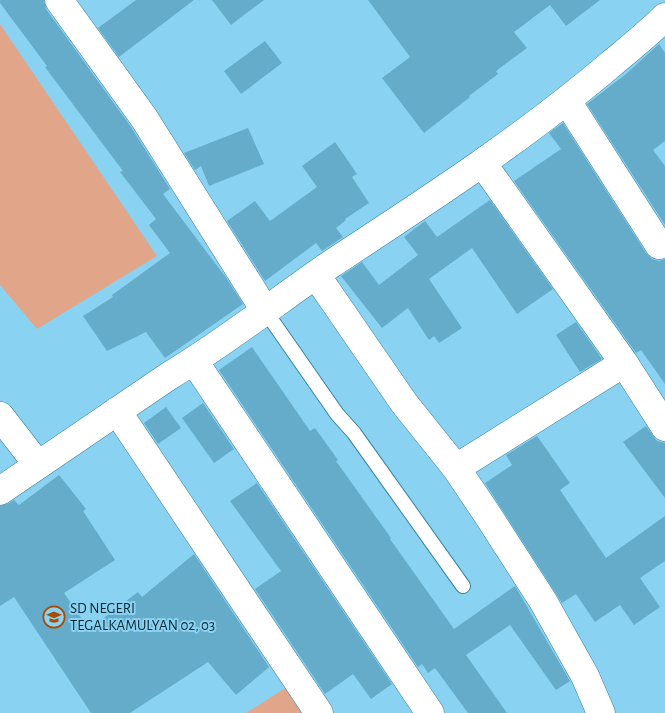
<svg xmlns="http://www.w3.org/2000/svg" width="665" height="713" font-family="'Alegreya Sans',sans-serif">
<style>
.green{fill:#e1a689}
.building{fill:#64acca}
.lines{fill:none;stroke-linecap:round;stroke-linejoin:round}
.lane-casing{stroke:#39829f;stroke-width:16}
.street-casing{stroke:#39829f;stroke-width:29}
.lane{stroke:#fff;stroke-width:14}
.street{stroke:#fff;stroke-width:28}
.labels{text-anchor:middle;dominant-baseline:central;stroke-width:4;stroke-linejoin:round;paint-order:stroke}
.poi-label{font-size:15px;fill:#072733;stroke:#8ad2f2;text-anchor:start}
</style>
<rect width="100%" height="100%" fill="#8ad2f2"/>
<path class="green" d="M0 24 157 256 37 329 0 285Z
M301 678 324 713H246Z"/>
<path class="building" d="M0 0H44L46 9 131 127 170 189 163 194 227 279 243 304 165 358 146 332 107 351 83 316 113 297 112 295 170 253 149 225 156 219 120 172 123 171 45 67 47 66 0 3Z
M136 0H194L119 57 98 28Z
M212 0H264L231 25Z
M368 0H600L566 26 550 5 514 32 527 48 496 71 498 74 469 96 470 97 424 133 382 78 410 57Z
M265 41 282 63 241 94 224 71Z
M659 44 665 53V141L653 150 665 166V225L587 104 626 74Z
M563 123 646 253 652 259 659 261 665 259V384L641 350 636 353 514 181 561 149 549 133Z
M248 128 264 164 209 186 201 166 195 170 184 153Z
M335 142 357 174 352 177 369 203 345 219 346 220 336 228 343 237 322 251 316 243 265 281 227 221 255 201 270 221 317 187 302 166Z
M490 200 553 289 517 314 472 248 429 279 462 328 439 343 434 336 429 340 408 308 382 328 341 276 362 262 379 285 418 255 404 237 425 221 437 237Z
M576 322 602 359 580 372 556 335Z
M252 347 310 431 315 428 338 460 336 461 391 538 390 539 454 629 515 586 570 681 556 690 510 625 466 655 507 713H468L435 668 428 673 422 664 418 667 219 370Z
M203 403 234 449 214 463 182 418Z
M166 407 181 428 158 444 144 423Z
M646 426 657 441 665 443V498L623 442Z
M537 436 570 483 560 490 606 558 665 516V561L640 578 660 607 634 625 620 605 595 622 576 594 562 603 485 483 512 465 506 455Z
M59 475 86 509 83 511 115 560 64 593 89 629 138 592 142 597 194 554 269 667 236 695 208 662 130 713H91L14 597 0 606V506L8 504 14 500 19 505Z
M257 483 392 684 371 699 353 674 325 694 255 589 281 571 230 501Z"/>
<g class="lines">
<g class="lane-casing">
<path id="lane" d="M266 312 337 414 354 433 463 586"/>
</g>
<g class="street-casing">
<path id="street" d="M59 0 144 118 266 312
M567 101 659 245
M483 164 624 363 665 427
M316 275 404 403 456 468 487 514 543 601 585 676 601 713
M194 361 430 713
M117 411 319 713
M0 416 38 465
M456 468 624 363
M0 491 169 376C226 342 277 301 331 264 427 201 523 139 611 64 629 49 648 34 665 17"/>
</g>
<use href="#lane" class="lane"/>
<use href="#street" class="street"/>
</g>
<defs>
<g id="school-ring" transform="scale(1.125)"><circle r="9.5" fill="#8ad2f2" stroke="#ab4a02" stroke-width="1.5"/><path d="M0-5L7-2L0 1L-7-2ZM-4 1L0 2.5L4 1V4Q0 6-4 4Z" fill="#ab4a02"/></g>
</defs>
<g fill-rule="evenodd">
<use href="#school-ring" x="54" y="617"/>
</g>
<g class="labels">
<g class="poi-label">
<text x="70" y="608">SD NEGERI<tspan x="70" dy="17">TEGALKAMULYAN 02, 03</tspan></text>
</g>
</g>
</svg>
